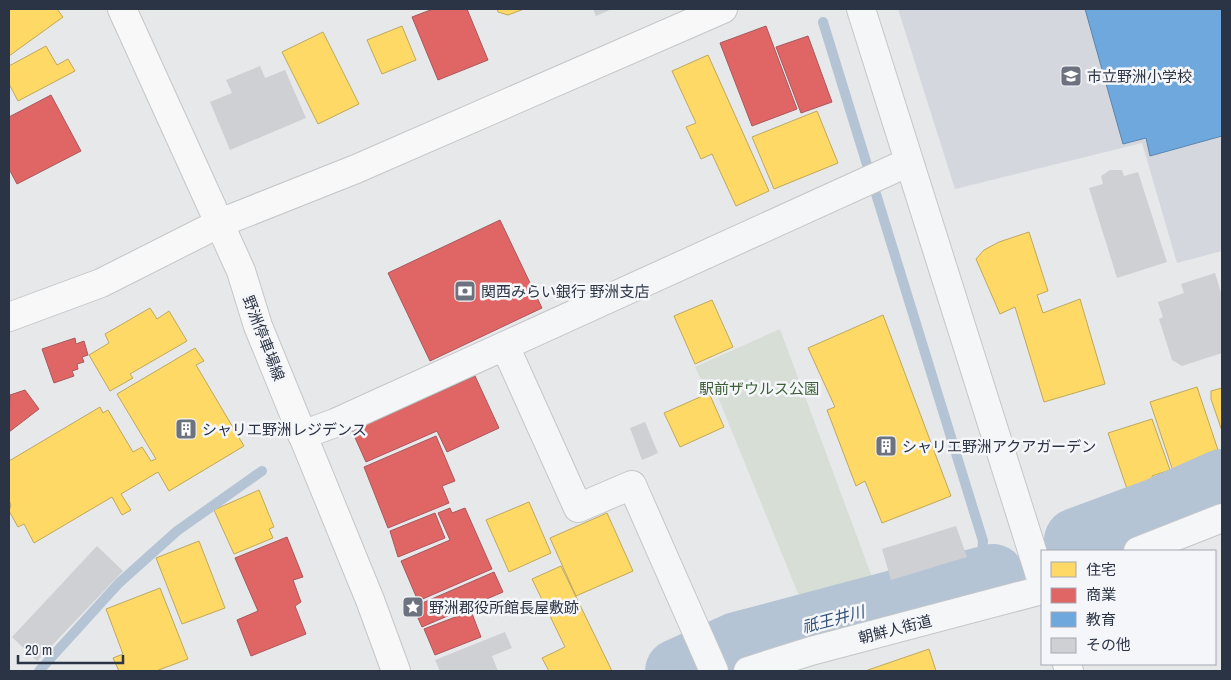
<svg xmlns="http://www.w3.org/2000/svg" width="1231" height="680" font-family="'Archivo Narrow','Noto Sans JP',sans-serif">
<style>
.built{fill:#d4d7dd}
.green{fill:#d6ded6}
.homes{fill:#ffd966;stroke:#bfa85c}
.shops{fill:#e06666;stroke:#aa575c}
.schools{fill:#6fa8dc;stroke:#5b85af}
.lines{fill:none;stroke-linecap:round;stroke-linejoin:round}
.stream{stroke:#b4c4d5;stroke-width:10}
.river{stroke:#b4c4d5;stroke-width:64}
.building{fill:#ced0d3}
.street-casing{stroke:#c4c6c8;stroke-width:30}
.secondary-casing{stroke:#c4c6c8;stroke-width:30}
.street{stroke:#f5f6f7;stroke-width:28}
.secondary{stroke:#f8f8f8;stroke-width:28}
.labels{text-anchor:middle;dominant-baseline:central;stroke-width:5;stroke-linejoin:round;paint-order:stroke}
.poi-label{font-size:15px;fill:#2b3445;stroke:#f4f6f9;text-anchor:start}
.street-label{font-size:15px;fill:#2b3445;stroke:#f4f6f9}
.park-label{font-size:15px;fill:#3f6138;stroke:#f4f6f9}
.water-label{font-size:16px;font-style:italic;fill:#34527a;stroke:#f4f6f9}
</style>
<rect width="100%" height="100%" fill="#e6e8ea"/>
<path class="built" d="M898 9H1222V251L1177 263 1142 143 955 189Z"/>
<path class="green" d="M780 329 879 596 804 608 713 385 705 388 695 367Z"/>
<path class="homes" d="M9 9H57L63 17 9 56Z
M497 9H524L508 15 498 12Z
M402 26 416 60 382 74 367 40Z
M323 32 359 104 318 124 282 52Z
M46 46 57 65 68 59 75 71 18 101 9 84V66Z
M708 55 769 191 736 206 712 154 701 159 686 127 696 123 672 71Z
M817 111 838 163 774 189 752 137Z
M1029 232 1048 291 1037 295 1043 313 1080 299 1105 384 1044 402 1015 307 1000 314 976 259 984 250 999 242Z
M712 300 733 347 695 364 674 316Z
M150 308 157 319 169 311 187 341 130 374 133 378 110 391 89 355 109 343 105 334Z
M883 315 951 496 882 523 865 481 856 486 827 410 835 407 808 348Z
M195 348 204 361 196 365 244 446 169 491 158 472 121 494 131 510 122 515 112 497 34 543 24 524 18 527 9 511 11 505 9 501V461L100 407 103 413 108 410 133 452 142 447 151 461 156 459 117 394Z
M1197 387 1222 462 1175 477 1150 402Z
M1222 388V431L1211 399V391Z
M709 393 724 427 680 447 664 413Z
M1152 419 1170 470 1152 476 1153 481 1127 489 1108 433Z
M259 490 274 527 269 529 273 538 234 554 214 510Z
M529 502 551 553 509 572 486 520Z
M607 513 633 571 576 596 550 538Z
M199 541 225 608 182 624 156 558Z
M561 566 612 671H549L542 658 565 647 532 579Z
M160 588 188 659 156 671H119L113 658 123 654 106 609Z
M929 649 936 671H865Z"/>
<path class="shops" d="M433 9H467L488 60 438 80 412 17Z
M766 26 797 109 752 126 720 43Z
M808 36 832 102 801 113 776 47Z
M51 95 81 151 17 184 9 169V117Z
M500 220 542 308 430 361 388 273Z
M75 338 76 344 84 341 88 355 82 357 84 362 77 364 78 369 72 371 74 376 54 383 42 349Z
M475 376 499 428 447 452 437 431 366 462 352 431Z
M25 390 39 409 9 432 10 395Z
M436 436 455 481 442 486 449 503 388 528 364 467Z
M450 508 452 513 465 508 492 569 418 601 401 561 450 540 438 513Z
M435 513 445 538 398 557 390 531Z
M287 537 303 577 293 580 301 602 295 606 306 634 251 656 237 620 258 611 235 558Z
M494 572 503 592 422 627 413 607Z
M471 611 481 637 435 655 424 629Z"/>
<path class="schools" d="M1085 9H1222V136L1150 156 1146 138 1123 144Z"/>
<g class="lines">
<path class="stream" d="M823 22 983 541 981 581
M39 671 119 583 177 531 262 471"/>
<path class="river" d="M1076 540 1157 510 1222 481
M677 671 737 644 993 576"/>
</g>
<path class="building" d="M593 9H612L596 16Z
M260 66 265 78 285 70 306 118 230 150 210 102 232 93 226 80Z
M1110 170H1122L1124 176 1138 172 1167 262 1117 278 1089 188 1103 184 1101 176Z
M1215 273 1222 296V353L1182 366 1172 360 1159 319 1163 317 1158 302 1184 293 1181 284Z
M645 422 658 453 642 460 630 428Z
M956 526 967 557 891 580 882 549Z
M97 546 123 571 37 661 12 637Z
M505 632 512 648 492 656 498 671H440L435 660Z"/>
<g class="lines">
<g class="street-casing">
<path id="street" d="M861 9 1042 582
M505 346 578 508 632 485 714 671
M302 435 335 423 909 162
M1138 551 1222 518
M748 671 811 651 1042 590"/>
</g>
<g class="secondary-casing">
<path id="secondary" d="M122 9 241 271 258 326 370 600 396 671
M9 317 101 283 220 223 356 169 723 9
M1067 664 1069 671"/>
</g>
<use href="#street" class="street"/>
<use href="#secondary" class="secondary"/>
</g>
<defs>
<g id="school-square" transform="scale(1.125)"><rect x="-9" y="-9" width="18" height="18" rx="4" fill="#6c737f" stroke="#f4f6f9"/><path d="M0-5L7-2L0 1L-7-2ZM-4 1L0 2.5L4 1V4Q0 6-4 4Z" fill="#fff"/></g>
<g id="bank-square" transform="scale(1.125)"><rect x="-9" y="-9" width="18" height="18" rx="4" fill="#6c737f" stroke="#f4f6f9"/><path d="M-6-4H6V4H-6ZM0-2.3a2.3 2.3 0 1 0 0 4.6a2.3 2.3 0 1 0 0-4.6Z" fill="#fff"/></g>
<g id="building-square" transform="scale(1.125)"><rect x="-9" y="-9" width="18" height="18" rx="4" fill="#6c737f" stroke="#f4f6f9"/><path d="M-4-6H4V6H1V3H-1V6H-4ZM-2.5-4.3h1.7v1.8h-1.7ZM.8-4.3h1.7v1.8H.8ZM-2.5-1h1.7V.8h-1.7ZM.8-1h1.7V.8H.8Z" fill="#fff"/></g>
<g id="sight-square" transform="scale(1.125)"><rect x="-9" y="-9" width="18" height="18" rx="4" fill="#6c737f" stroke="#f4f6f9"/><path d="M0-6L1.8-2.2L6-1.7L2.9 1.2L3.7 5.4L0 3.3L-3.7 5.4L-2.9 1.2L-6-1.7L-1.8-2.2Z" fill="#fff"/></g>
</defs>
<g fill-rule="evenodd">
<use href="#school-square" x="1071" y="76"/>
<use href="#bank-square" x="465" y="291"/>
<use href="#building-square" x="186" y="429"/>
<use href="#building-square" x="886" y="446"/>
<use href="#sight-square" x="413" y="607"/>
</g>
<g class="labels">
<g class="poi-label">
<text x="1087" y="76">市立野洲小学校</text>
<text x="481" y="291">関西みらい銀行 野洲支店</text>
<text x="202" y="429">シャリエ野洲レジデンス</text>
<text x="902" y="446">シャリエ野洲アクアガーデン</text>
<text x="429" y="607">野洲郡役所館長屋敷跡</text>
</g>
<g class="street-label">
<text transform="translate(264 338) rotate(69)">野洲停車場線</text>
<text transform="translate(895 629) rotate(-14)">朝鮮人街道</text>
</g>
<g class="park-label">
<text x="759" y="388">駅前ザウルス公園</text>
</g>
<g class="water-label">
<text transform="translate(833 619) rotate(-15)">祇王井川</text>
</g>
</g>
<rect width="1231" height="680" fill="none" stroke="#2b3445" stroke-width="20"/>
<rect x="1041" y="550" width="175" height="115" fill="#f4f6f9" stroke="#a4a8b1"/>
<rect x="1051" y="562" width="25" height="15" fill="#ffd966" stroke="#a4a8b1"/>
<text x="1086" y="575" font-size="15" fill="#2b3445">住宅</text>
<rect x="1051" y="588" width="25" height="15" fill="#e06666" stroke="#a4a8b1"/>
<text x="1086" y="600" font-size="15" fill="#2b3445">商業</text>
<rect x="1051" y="612" width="25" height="15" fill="#6fa8dc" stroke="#a4a8b1"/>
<text x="1086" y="625" font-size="15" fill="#2b3445">教育</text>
<rect x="1051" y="638" width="25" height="15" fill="#ced0d3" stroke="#a4a8b1"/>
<text x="1086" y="650" font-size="15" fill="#2b3445">その他</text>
<path d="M18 655v8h105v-8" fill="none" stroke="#2b3445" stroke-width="2.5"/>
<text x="25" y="655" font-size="15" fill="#2b3445" stroke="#f4f6f9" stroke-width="4" paint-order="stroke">20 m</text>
</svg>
